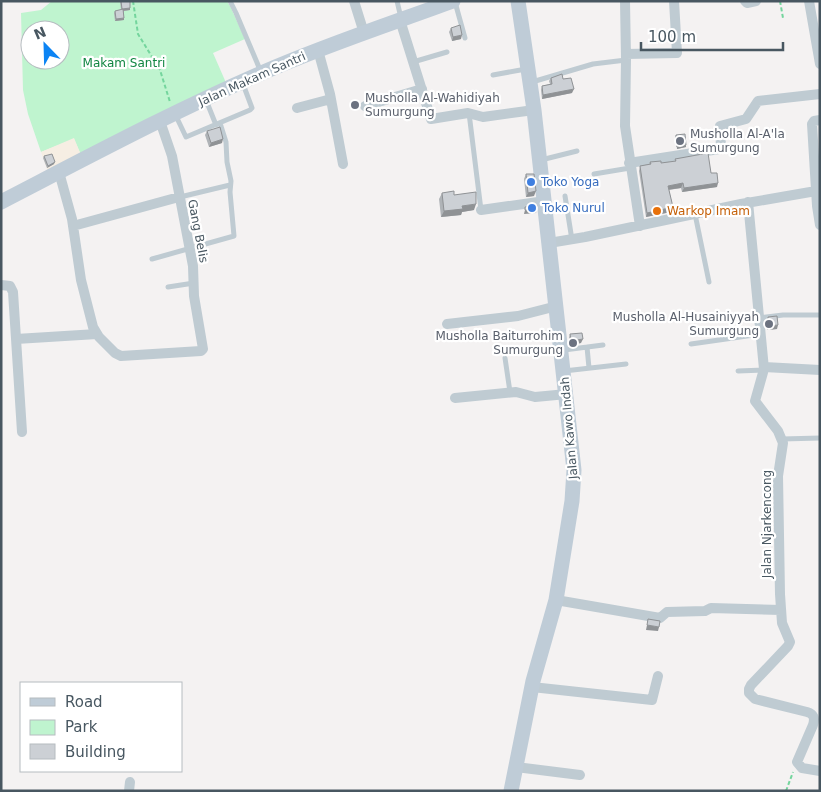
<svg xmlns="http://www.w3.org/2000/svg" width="821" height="792" font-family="'DejaVu Sans',sans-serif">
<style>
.green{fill:#bff4cf;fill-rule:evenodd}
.sand{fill:#f6eee3}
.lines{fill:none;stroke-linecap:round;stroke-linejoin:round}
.path{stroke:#74d59d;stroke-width:2;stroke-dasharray:4 2.5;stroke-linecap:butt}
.lane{stroke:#bfcbd2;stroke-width:5}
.street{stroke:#bfcbd2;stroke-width:10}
.secondary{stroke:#bfccd7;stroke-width:15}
.wall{fill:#afb3b7}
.shaded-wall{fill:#8f9295}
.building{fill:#ccd0d5;stroke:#8f9295}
.worship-dot{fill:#6b7280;stroke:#fff;stroke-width:2}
.shop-dot{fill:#3f7fe0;stroke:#fff;stroke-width:2}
.food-dot{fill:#e8710a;stroke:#fff;stroke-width:2}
.labels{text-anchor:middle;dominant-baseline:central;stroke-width:4.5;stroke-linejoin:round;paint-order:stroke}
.park-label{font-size:12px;fill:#108541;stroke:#fff}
.street-label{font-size:12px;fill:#485761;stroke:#fff}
.worship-label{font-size:12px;fill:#5b616d;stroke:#fff;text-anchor:start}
.shop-label{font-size:12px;fill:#366cbe;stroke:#fff;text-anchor:start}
.food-label{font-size:12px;fill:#c56008;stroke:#fff;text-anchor:start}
</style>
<rect width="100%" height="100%" fill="#f4f2f2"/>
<path class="green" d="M52 1H227L231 8 245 39 213 53 227 85 81 155 74 139 41 152 28 114 23 90 21 13 41 10ZM30 30H60V60H30Z"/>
<path class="sand" d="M74 138 81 155 48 172 41 152Z"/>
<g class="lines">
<path class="path" d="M133 1 138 34 160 70 170 102
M780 1 783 18
M786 791 793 772"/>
<path class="lane" d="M230 1 236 13 261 72
M397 1 401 18
M455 2 465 38
M413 62 447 52
M493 75 526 69
M532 82 593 64 626 60
M206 100 216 125
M469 113 481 210
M175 114 186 137 250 110 252 108 243 84
M541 160 577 151
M594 174 630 168
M565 196 572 240
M180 197 230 185
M695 214 709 282
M152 259 234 236 230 192 231 181 227 162 226 142 220 123
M168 287 194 283
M759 318 783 315H820
M691 344 761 334
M587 347 589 368
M564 350 603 345
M505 358 510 392
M564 371 626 364
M738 371 764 370
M782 439 820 438"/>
<path class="street" d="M354 1 364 33
M625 1 626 59 625 126 640 226
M745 1 747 3 756 1
M809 1 820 64
M400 20 431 119 468 113 483 117 534 110
M318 50 330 94 343 164
M626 54 677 53 674 1
M365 106 422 89
M297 108 331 99
M820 120 814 121 812 124 817 206 820 225
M629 163 719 149 721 147 720 126 746 119 758 101 820 94
M59 172 72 219 81 280 93 327 99 337 115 353 121 356 201 351 203 349 194 296 193 266 172 156 160 121
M748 202 764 369 755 401 778 431 783 443 778 476 780 594 782 623 790 642 788 646 751 685 749 689V693L755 699 807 712C814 714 815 718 813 725L797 762 802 768 820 771
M481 210 545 201
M73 226 179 197
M549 243 585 237 741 204 816 191
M1 285 10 286 13 292 22 432
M447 324 518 316 557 306
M16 339 97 334
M764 367 820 370
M455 398 516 392 535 397 567 394
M556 600 660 618 667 612 705 611 711 608 781 610
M532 687 652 700 658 676
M516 767 580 775
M129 791 130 782"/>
<path class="secondary" d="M1 202C88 157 174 111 264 72 326 45 390 24 453 1
M511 791 533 681 556 600 572 501 574 470 534 110 518 1"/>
</g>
<path class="wall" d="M120 1 130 8V10L124 11V20L115 21 114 13 115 11 121 10Z
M451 28 461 39 452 41 449 32Z
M551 78 563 79 572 93 542 99 541 90 542 86 550 84 549 81Z
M207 131 222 143 209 147 205 135Z
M676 135 686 145V147L677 149 675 137Z
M44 156 54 164 47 168 43 158Z
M675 159 711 173 717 187 682 192 681 188 669 190 673 207 671 212 646 217 639 171 640 166 649 164 650 162 661 163 675 161Z
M526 174 534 196 526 197 524 179Z
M442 193 454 195 474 210 462 212 461 215 441 217 439 199Z
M768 317 777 329 767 330 766 321Z
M570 334 581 343 570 345 569 338Z"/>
<path class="shaded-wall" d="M130 8V10L121 11 122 9Z
M124 18V20L115 21 116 19Z
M462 35 461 39 452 41 453 37Z
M574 89 572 93 542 99 543 95Z
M223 139 222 143 209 147 211 143Z
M686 145V147L677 149V147Z
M55 162 54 164 47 168 48 166Z
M683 183 681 188 666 190 668 186Z
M718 183 717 187 682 192 684 188Z
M536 191 534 196 526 197 528 193Z
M476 204 474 210 462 212 461 215 441 217 444 211 462 206Z
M673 207 671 212 646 217 647 213Z
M537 209 536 213 524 214 525 210Z
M778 325 777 329 767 330 769 326Z
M583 339 581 343 570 345 571 341Z
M647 625 659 627 658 631 646 630Z"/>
<path class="building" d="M121 1H130V8L122 9Z
M123 9 124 18 116 19 115 11Z
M460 25 462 35 453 37 451 28Z
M562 74 563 79 571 78 574 89 543 95 542 86 552 84 551 78Z
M220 127 223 139 211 143 207 131Z
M685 134 686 145 677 147 676 135Z
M708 153 711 173H717L718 183 684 188 683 183 668 186 673 207 647 213 640 166 651 164 650 162 661 161V163L676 161 675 159Z
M52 154 55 162 48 166 44 156Z
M526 174H534L536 191 528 193Z
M454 191V195L476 192V204L462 206 463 209 444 211 442 193Z
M537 205V209L525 210V207Z
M777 316 778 325 769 326 768 317Z
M582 333 583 339 571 341 570 334Z
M648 619 660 621 659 627 647 625Z"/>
<g class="worship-dot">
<circle cx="355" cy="105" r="5"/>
<circle cx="680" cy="141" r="5"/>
<circle cx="769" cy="324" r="5"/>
<circle cx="573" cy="343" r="5"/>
</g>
<g class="shop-dot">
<circle cx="531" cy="182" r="5"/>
<circle cx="532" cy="208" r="5"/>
</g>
<circle class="food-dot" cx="657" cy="211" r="5"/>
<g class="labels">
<g class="park-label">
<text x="124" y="63">Makam Santri</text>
</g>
<g class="street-label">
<text transform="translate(252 79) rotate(-24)">Jalan Makam Santri</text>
<text transform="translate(198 231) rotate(79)">Gang Belis</text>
<text transform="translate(569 428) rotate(-95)">Jalan Kawo Indah</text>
<text transform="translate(767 524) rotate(-90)">Jalan Njarkencong</text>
</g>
<g class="worship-label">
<text x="365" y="98">Musholla Al-Wahidiyah<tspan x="365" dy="14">Sumurgung</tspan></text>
<text x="690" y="134">Musholla Al-A'la<tspan x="690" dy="14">Sumurgung</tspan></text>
<text x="759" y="317" text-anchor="end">Musholla Al-Husainiyyah<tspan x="759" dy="14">Sumurgung</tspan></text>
<text x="563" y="336" text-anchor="end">Musholla Baiturrohim<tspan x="563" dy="14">Sumurgung</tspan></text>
</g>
<g class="shop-label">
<text x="541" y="182">Toko Yoga</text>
<text x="542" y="208">Toko Nurul</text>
</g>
<g class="food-label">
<text x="667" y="211">Warkop Imam</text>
</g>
</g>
<rect width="821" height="792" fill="none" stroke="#485761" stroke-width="5"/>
<rect x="20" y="682" width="162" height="90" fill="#ffffff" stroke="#b6bcc0"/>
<rect x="30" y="698" width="25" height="8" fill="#bfccd7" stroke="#b6bcc0"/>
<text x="65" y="707" font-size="15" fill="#485761">Road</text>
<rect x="30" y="720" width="25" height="15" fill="#bff4cf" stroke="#b6bcc0"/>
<text x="65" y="732" font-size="15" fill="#485761">Park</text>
<rect x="30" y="744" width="25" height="15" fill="#ccd0d5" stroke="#b6bcc0"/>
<text x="65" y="757" font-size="15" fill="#485761">Building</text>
<g transform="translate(45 45) rotate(337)"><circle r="24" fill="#ffffff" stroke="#b6bcc0"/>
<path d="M0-4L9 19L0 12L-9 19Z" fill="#0c84f4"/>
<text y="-8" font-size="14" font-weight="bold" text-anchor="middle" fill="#485761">N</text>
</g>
<path d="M641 42v8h142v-8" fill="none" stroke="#485761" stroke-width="2.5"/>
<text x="648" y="42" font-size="15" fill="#485761" stroke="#ffffff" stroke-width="4" paint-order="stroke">100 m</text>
</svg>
